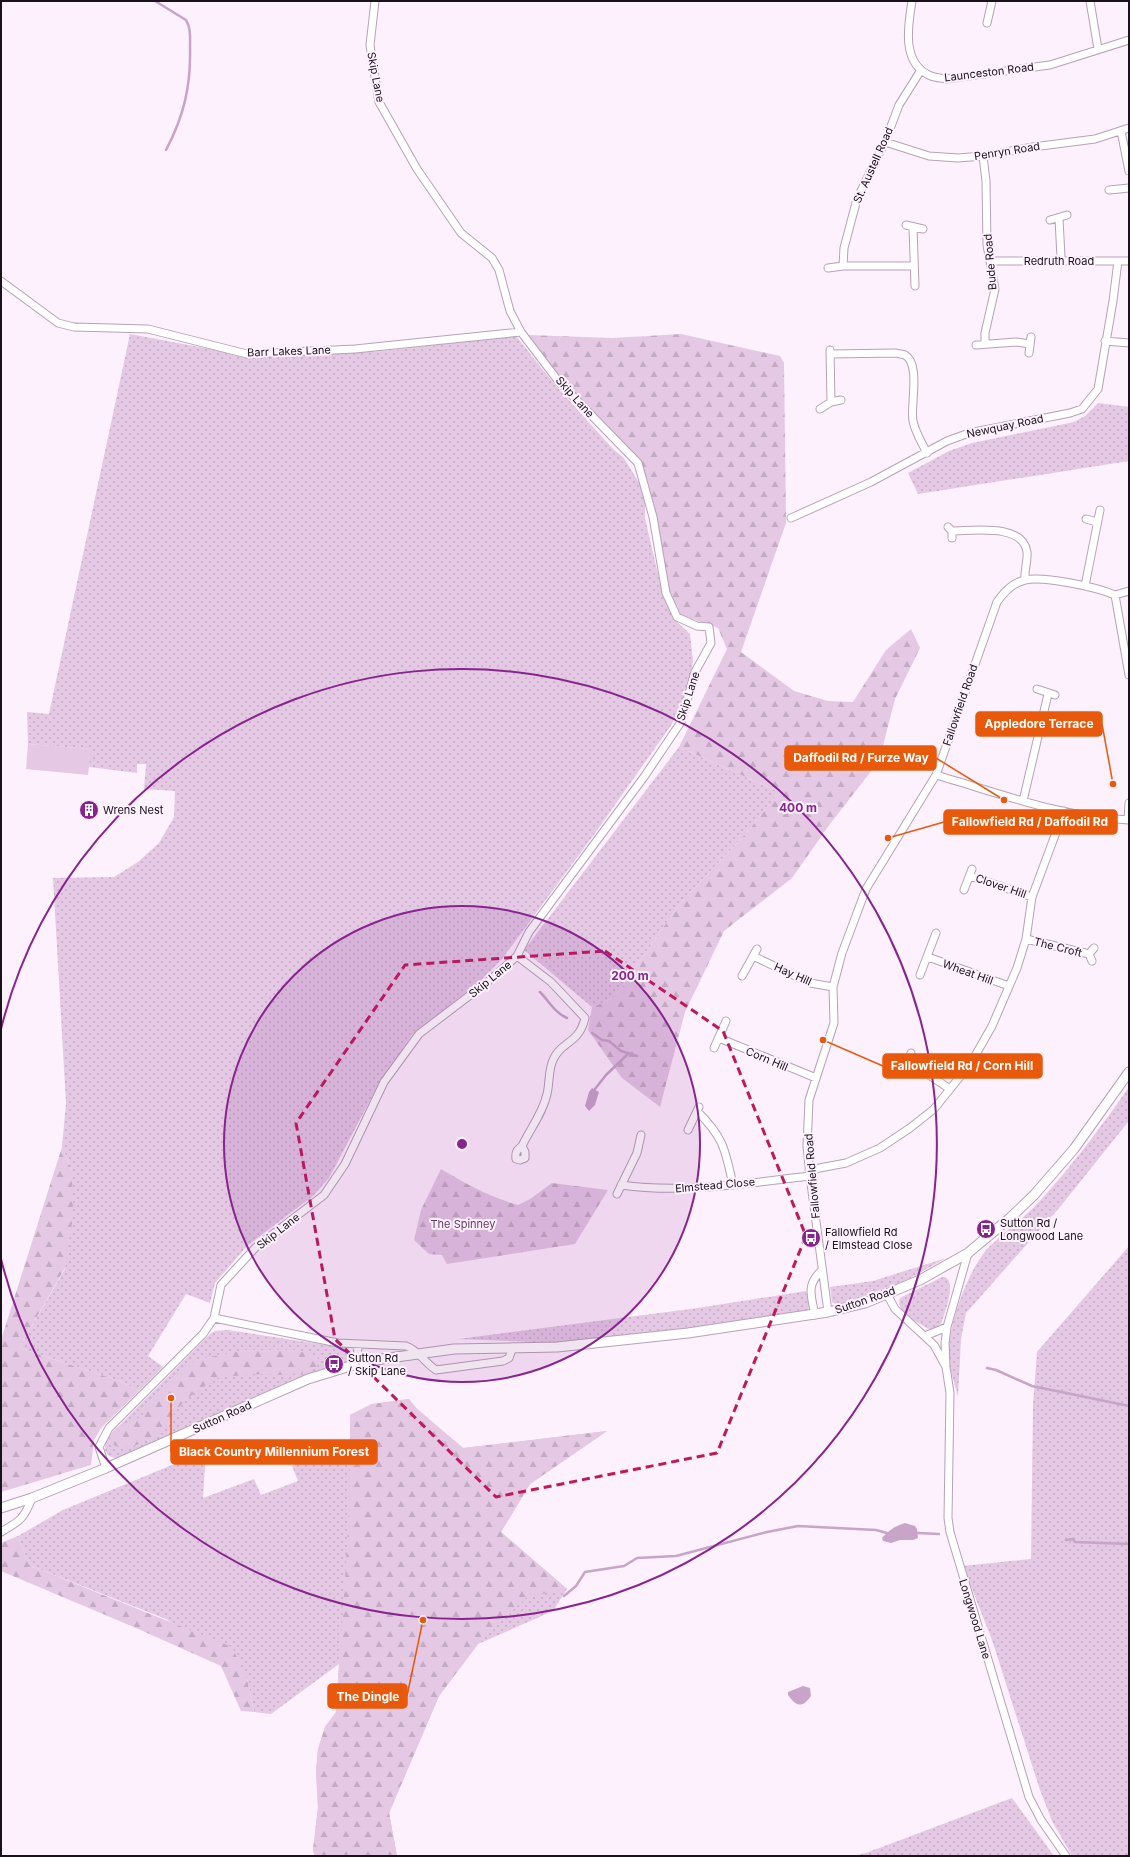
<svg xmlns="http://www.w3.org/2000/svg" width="1130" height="1857" font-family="Inter,sans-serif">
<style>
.grass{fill:url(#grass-dots)}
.forest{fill:url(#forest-firs)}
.garden{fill:#e4c8e4}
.water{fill:#c7a4c8}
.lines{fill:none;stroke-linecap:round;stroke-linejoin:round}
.stream{stroke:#c7a4c8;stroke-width:2.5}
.minor-casing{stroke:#b6a2b6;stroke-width:9}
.secondary-casing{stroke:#b6a2b6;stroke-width:11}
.minor{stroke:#fff;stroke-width:7}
.secondary{stroke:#fff;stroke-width:9}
.marked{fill:none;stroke:#c2185b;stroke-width:3;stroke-dasharray:8 5;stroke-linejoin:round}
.ring{fill:none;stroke:#87248d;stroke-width:2}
.labels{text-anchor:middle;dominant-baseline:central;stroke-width:4;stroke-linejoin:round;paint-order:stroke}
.street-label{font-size:11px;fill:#19121a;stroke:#fef1fe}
.poi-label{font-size:11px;fill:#19121a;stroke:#fef1fe;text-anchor:start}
.park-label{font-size:11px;fill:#663968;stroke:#fef1fe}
.centre{fill:#87248d;stroke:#fef1fe;stroke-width:2}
.ring-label{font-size:12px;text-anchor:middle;font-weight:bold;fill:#87248d;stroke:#fef1fe;stroke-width:4;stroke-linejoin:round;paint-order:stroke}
.leader{fill:none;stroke:#e8590c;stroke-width:1.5}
.callout-dot{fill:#e8590c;stroke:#fef1fe;stroke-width:1.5}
.callout{fill:#e8590c;stroke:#e8590c;stroke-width:1.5}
.callout-label{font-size:12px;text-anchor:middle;font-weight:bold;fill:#fff}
</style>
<defs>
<pattern id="grass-dots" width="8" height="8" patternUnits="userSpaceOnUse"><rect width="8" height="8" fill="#e4c8e4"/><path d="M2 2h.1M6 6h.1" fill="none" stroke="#c3abc3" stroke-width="1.8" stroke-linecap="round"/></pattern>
<pattern id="forest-firs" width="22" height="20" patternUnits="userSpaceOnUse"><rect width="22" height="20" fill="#e4c8e4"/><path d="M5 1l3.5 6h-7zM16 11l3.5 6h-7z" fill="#c3abc3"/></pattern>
</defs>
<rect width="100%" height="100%" fill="#fef1fe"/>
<path class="grass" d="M130 334 210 349 246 358 384 351 516 336 556 386 614 450 623 457 645 492V518L662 592 674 619 690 634 693 661 689 685 672 724 593 836 502 959 477 984 412 1035 376 1089 329 1178 313 1196 248 1245 215 1283 210 1303 186 1294 148 1356 163 1367 139 1391 120 1381 19 1348 65 1269 72 1170 62 1147 66 1103 53 878 114 877 138 862 159 843 174 817 175 791 144 789 146 764H137V773L89 767 90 749 28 744 27 712 49 714Z
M1098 403 1129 407V461L918 494 908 473 949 451 972 443 1074 422 1085 416Z
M679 747 779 792 749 830 678 906 621 989 607 1001 592 1007 524 950Z
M1129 1087 1128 1122 1060 1207 966 1313 961 1339 958 1397C955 1385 950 1371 949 1359 946 1329 968 1269 989 1247 1005 1231 1024 1218 1039 1202 1072 1166 1101 1127 1129 1087Z
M1129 1246V1856H1072L1052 1821 1040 1790 992 1640 963 1566 1031 1559 1033 1404 1037 1352Z
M946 1258 909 1279 839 1306 832 1302 830 1287 873 1281Z
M942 1277H945C957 1283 944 1314 941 1324L933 1329H929C918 1322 895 1313 900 1298Z
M806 1291 809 1306 808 1312 638 1336 558 1343 458 1339 698 1308Z
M228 1330 346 1348 351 1355 348 1361 297 1378 117 1458C104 1457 102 1447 109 1436L210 1334 215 1331Z
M409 1399 417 1409 463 1448 607 1431 530 1484 501 1532 567 1589 553 1611 478 1644 439 1696 389 1813 397 1856H315L313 1850 318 1807 316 1771 318 1749 325 1727 336 1712 339 1664 271 1714 254 1712 247 1679 166 1619 29 1565 18 1536 63 1510 206 1451 203 1498 254 1479 261 1495 298 1481 292 1466 350 1439V1415L372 1404Z
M1012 1798 1054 1856H853L866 1853Z"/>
<path class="forest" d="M681 334 780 356 784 363 786 523 741 652 794 691 828 701 853 702 886 650 911 629 920 648 895 699 879 761 830 824 792 878 724 931 685 1012 660 1107 622 1078 588 1030 592 1007 607 1001 621 989 678 906 749 830 779 792 679 747 727 649 718 628 681 615 669 592 657 517 642 465 627 446 562 380 528 335 613 338Z
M62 1147 72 1170 73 1216 65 1268 19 1348 120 1381 139 1391 101 1428 94 1440 91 1465 1 1492V1340Z
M441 1169C466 1184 490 1197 518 1205L530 1199 552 1183 608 1190 575 1244 447 1264 442 1255 429 1254 414 1240 421 1210Z
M243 1350H295L318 1356 316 1367 304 1372 284 1375 252 1374 216 1378 185 1400 168 1421 161 1434 132 1447 115 1446 109 1436 116 1428 141 1417 154 1396 174 1375 196 1360Z
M409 1399 417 1409 463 1448 607 1431 530 1484 501 1532 567 1589 527 1597 478 1644 439 1696 389 1813 397 1856H315L313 1850 318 1807 316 1771 318 1749 325 1727 336 1712C342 1613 352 1514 350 1415L372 1404Z
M18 1536 29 1565 232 1647 247 1679 254 1712 241 1711 221 1666 136 1628 1 1571V1543Z"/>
<path class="garden" d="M28 744 91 749 88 775 26 769Z"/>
<path class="water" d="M592 1088 599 1092 595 1105 589 1111 585 1106 589 1092Z
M905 1523 915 1526 917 1529 918 1538 913 1540H900L891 1543 883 1541 882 1538C889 1530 895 1526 905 1523Z
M803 1686 810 1688 811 1696C802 1709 796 1706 788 1695V1692Z"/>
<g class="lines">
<path class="stream" d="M155 1 186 20C191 28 190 38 190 47 191 86 184 116 166 150
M540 992C549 1001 555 1013 567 1018
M592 1033 602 1040 609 1041 621 1051 637 1056
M595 1089 606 1075 629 1053
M987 1368 996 1370 1032 1386 1129 1406
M918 1533 939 1534
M1066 1540 1073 1539 1075 1542 1129 1544
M564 1596 576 1586 585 1572 624 1566 637 1558 676 1556 767 1532 798 1526 876 1530 887 1533
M1126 1856 1129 1855"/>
<g class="minor-casing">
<path id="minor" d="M912 1C908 26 901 64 931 76 936 78 942 78 946 79L1050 65 1129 40
M1090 1 1098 49
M987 23 992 1
M1121 131 1129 171
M885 142 929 156 958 158 983 156 1033 147 1095 139 1129 128
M983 156 986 181 987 245 995 289 985 333V343
M1109 190 1129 188
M1059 219 1061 257 1059 260
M1050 220 1067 215
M906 225 923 229
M913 227 915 286
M990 261H1129
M843 266 844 248 857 199 885 142 899 105 921 70
M828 268 843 266H913
M1 281 58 323 74 327 148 329 247 354 355 349 521 332
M1105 341 1129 343
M976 345 1016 342 1030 344
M830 350 831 402
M1029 353 1031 337
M831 354 896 353C899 354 902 354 905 355 921 364 910 406 913 421 915 432 922 443 927 453
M820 409 831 402 841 400
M791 518 871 482 947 441 969 433 1070 413 1082 409 1098 389 1113 301 1118 261
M1086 519 1097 522
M948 527 952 531V538
M952 531C973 531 1023 523 1027 552 1028 561 1024 570 1025 580
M1085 586 1100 510
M1115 595 1129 675
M1115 595 1129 591
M1037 689 1055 695
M936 775C999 793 1063 818 1129 820
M1023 801 1048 694
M1128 820 1129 803
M970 876 1032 897
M964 890 972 869
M1026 939 1089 954
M517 956 551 982 585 1018C579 1044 562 1041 554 1058 548 1068 550 1082 547 1094 543 1113 530 1129 522 1146L525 1152V1158L520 1160 516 1159C515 1152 517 1150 522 1146
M753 956 810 983 833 987
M928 957 1009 986
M1092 961 1089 954 1094 948
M920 975 936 933
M742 976 757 949
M719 1038 816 1078
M714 1048 726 1021
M908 1061 950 1089
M902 1068 908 1061 911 1053
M697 1111C724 1138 725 1149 733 1185
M688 1130 699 1107
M809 1170 846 1163 880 1148 910 1128 934 1109 971 1063 992 1026 1017 968 1026 939 1032 897 1064 811
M621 1185C684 1194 747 1183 810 1176
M617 1194 637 1153 641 1135
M968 1253 947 1327 945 1343 946 1367 950 1393 948 1518 950 1532 1029 1797 1041 1820 1066 1856
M887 1294 895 1309 934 1345 945 1365
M828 1312 810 1176 807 1146 809 1100 834 1023 833 987 842 953 866 889 936 775 997 602C1004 592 1012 583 1025 580 1044 576 1097 587 1115 595
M815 1315C811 1295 806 1285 822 1270
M214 1318 338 1343 406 1346C418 1350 425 1363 436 1370L503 1361 509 1358 513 1347
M925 1336 947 1327
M357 1364 358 1345
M106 1468 99 1447 109 1428 203 1334 214 1318 221 1285 255 1248 324 1195 345 1164 384 1082 419 1034 490 980 517 956 529 932 644 777 681 722 695 672 711 643 709 627 697 626 677 617 666 593 653 517 638 463 559 382 521 332 510 311 499 270 492 258 461 233 417 169 379 102 370 45 375 1
M1 1532C20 1521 24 1519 32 1498"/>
</g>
<g class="secondary-casing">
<path id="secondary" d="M1 1508 32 1498 106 1468 308 1379 357 1364 382 1359 454 1349 557 1347 688 1333 828 1312 865 1303 920 1280 968 1253 1010 1218 1034 1195 1074 1149 1129 1072"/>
</g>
<use href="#minor" class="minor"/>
<use href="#secondary" class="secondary"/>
</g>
<path class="marked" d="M605 951 723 1031 806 1236 717 1453 496 1497 335 1339 296 1123 405 965Z"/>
<circle cx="462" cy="1144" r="238" fill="#87248d" fill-opacity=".12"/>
<g class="ring">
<circle cx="462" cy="1144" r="238"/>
<path d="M1 1029A475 475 0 1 1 1 1259"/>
</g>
<defs>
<g id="building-disc" transform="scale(1)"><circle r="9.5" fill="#87248d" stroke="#fef1fe"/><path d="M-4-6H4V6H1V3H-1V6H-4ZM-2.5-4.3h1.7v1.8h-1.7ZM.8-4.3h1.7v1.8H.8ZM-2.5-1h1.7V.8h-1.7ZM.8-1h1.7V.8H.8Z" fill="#fff"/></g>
<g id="bus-disc" transform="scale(1)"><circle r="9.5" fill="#87248d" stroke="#fef1fe"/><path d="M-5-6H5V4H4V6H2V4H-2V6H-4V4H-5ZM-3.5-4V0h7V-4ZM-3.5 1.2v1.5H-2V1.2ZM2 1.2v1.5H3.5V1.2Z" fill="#fff"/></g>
</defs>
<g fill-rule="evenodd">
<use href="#building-disc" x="89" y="810"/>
<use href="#bus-disc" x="986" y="1229"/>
<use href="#bus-disc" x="811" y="1238"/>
<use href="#bus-disc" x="334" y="1364"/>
</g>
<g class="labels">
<g class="street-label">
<text transform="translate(989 72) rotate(-7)">Launceston Road</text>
<text transform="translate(376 77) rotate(79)">Skip Lane</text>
<text transform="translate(1007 151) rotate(-9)">Penryn Road</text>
<text transform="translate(873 165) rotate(-66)">St. Austell Road</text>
<text x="1059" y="261">Redruth Road</text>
<text transform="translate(990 262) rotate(-95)">Bude Road</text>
<text transform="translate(289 351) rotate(-2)">Barr Lakes Lane</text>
<text transform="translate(575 397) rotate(48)">Skip Lane</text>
<text transform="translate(1005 426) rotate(-12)">Newquay Road</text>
<text transform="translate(688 696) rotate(-72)">Skip Lane</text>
<text transform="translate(960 705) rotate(-71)">Fallowfield Road</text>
<text transform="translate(1001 886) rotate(19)">Clover Hill</text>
<text transform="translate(1058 947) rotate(14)">The Croft</text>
<text transform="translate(968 972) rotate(20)">Wheat Hill</text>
<text transform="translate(793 974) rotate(24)">Hay Hill</text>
<text transform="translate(490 979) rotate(-39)">Skip Lane</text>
<text transform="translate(767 1059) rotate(23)">Corn Hill</text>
<text transform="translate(812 1176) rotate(-95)">Fallowfield Road</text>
<text transform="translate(715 1185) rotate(-5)">Elmstead Close</text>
<text transform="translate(278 1231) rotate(-38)">Skip Lane</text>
<text transform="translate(865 1300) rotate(-19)">Sutton Road</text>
<text transform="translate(222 1417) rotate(-24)">Sutton Road</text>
<text transform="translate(975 1619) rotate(73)">Longwood Lane</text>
</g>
<g class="poi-label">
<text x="103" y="810">Wrens Nest</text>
<text x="1000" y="1223">Sutton Rd /<tspan x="1000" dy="13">Longwood Lane</tspan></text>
<text x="825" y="1232">Fallowfield Rd<tspan x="825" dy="13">/ Elmstead Close</tspan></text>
<text x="348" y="1358">Sutton Rd<tspan x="348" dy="13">/ Skip Lane</tspan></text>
</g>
<g class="park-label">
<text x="463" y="1224">The Spinney</text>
</g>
</g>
<circle cx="462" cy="1144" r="6" class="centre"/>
<g class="ring-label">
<text x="798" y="812">400 m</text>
<text x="630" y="980">200 m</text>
</g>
<path class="leader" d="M1113 784L1102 724M1004 800L936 758M888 838L944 822M823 1040L883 1066M171 1398L171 1452M423 1620L407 1696"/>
<g class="callout-dot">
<circle cx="1113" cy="784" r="4"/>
<circle cx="1004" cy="800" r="4"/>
<circle cx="888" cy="838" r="4"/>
<circle cx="823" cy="1040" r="4"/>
<circle cx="171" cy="1398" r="4"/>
<circle cx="423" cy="1620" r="4"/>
</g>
<g class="callout">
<rect x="976" y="712" width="126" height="24" rx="4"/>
<rect x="785" y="746" width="151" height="24" rx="4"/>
<rect x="944" y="810" width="173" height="24" rx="4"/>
<rect x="883" y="1054" width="159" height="24" rx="4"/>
<rect x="171" y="1440" width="206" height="24" rx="4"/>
<rect x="328" y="1684" width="79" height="24" rx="4"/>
</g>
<g class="callout-label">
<text x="1039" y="728">Appledore Terrace</text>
<text x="861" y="762">Daffodil Rd / Furze Way</text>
<text x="1030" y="826">Fallowfield Rd / Daffodil Rd</text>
<text x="962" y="1070">Fallowfield Rd / Corn Hill</text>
<text x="274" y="1456">Black Country Millennium Forest</text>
<text x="368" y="1701">The Dingle</text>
</g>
<rect width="1130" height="1857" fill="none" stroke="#19121a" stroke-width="4"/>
</svg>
